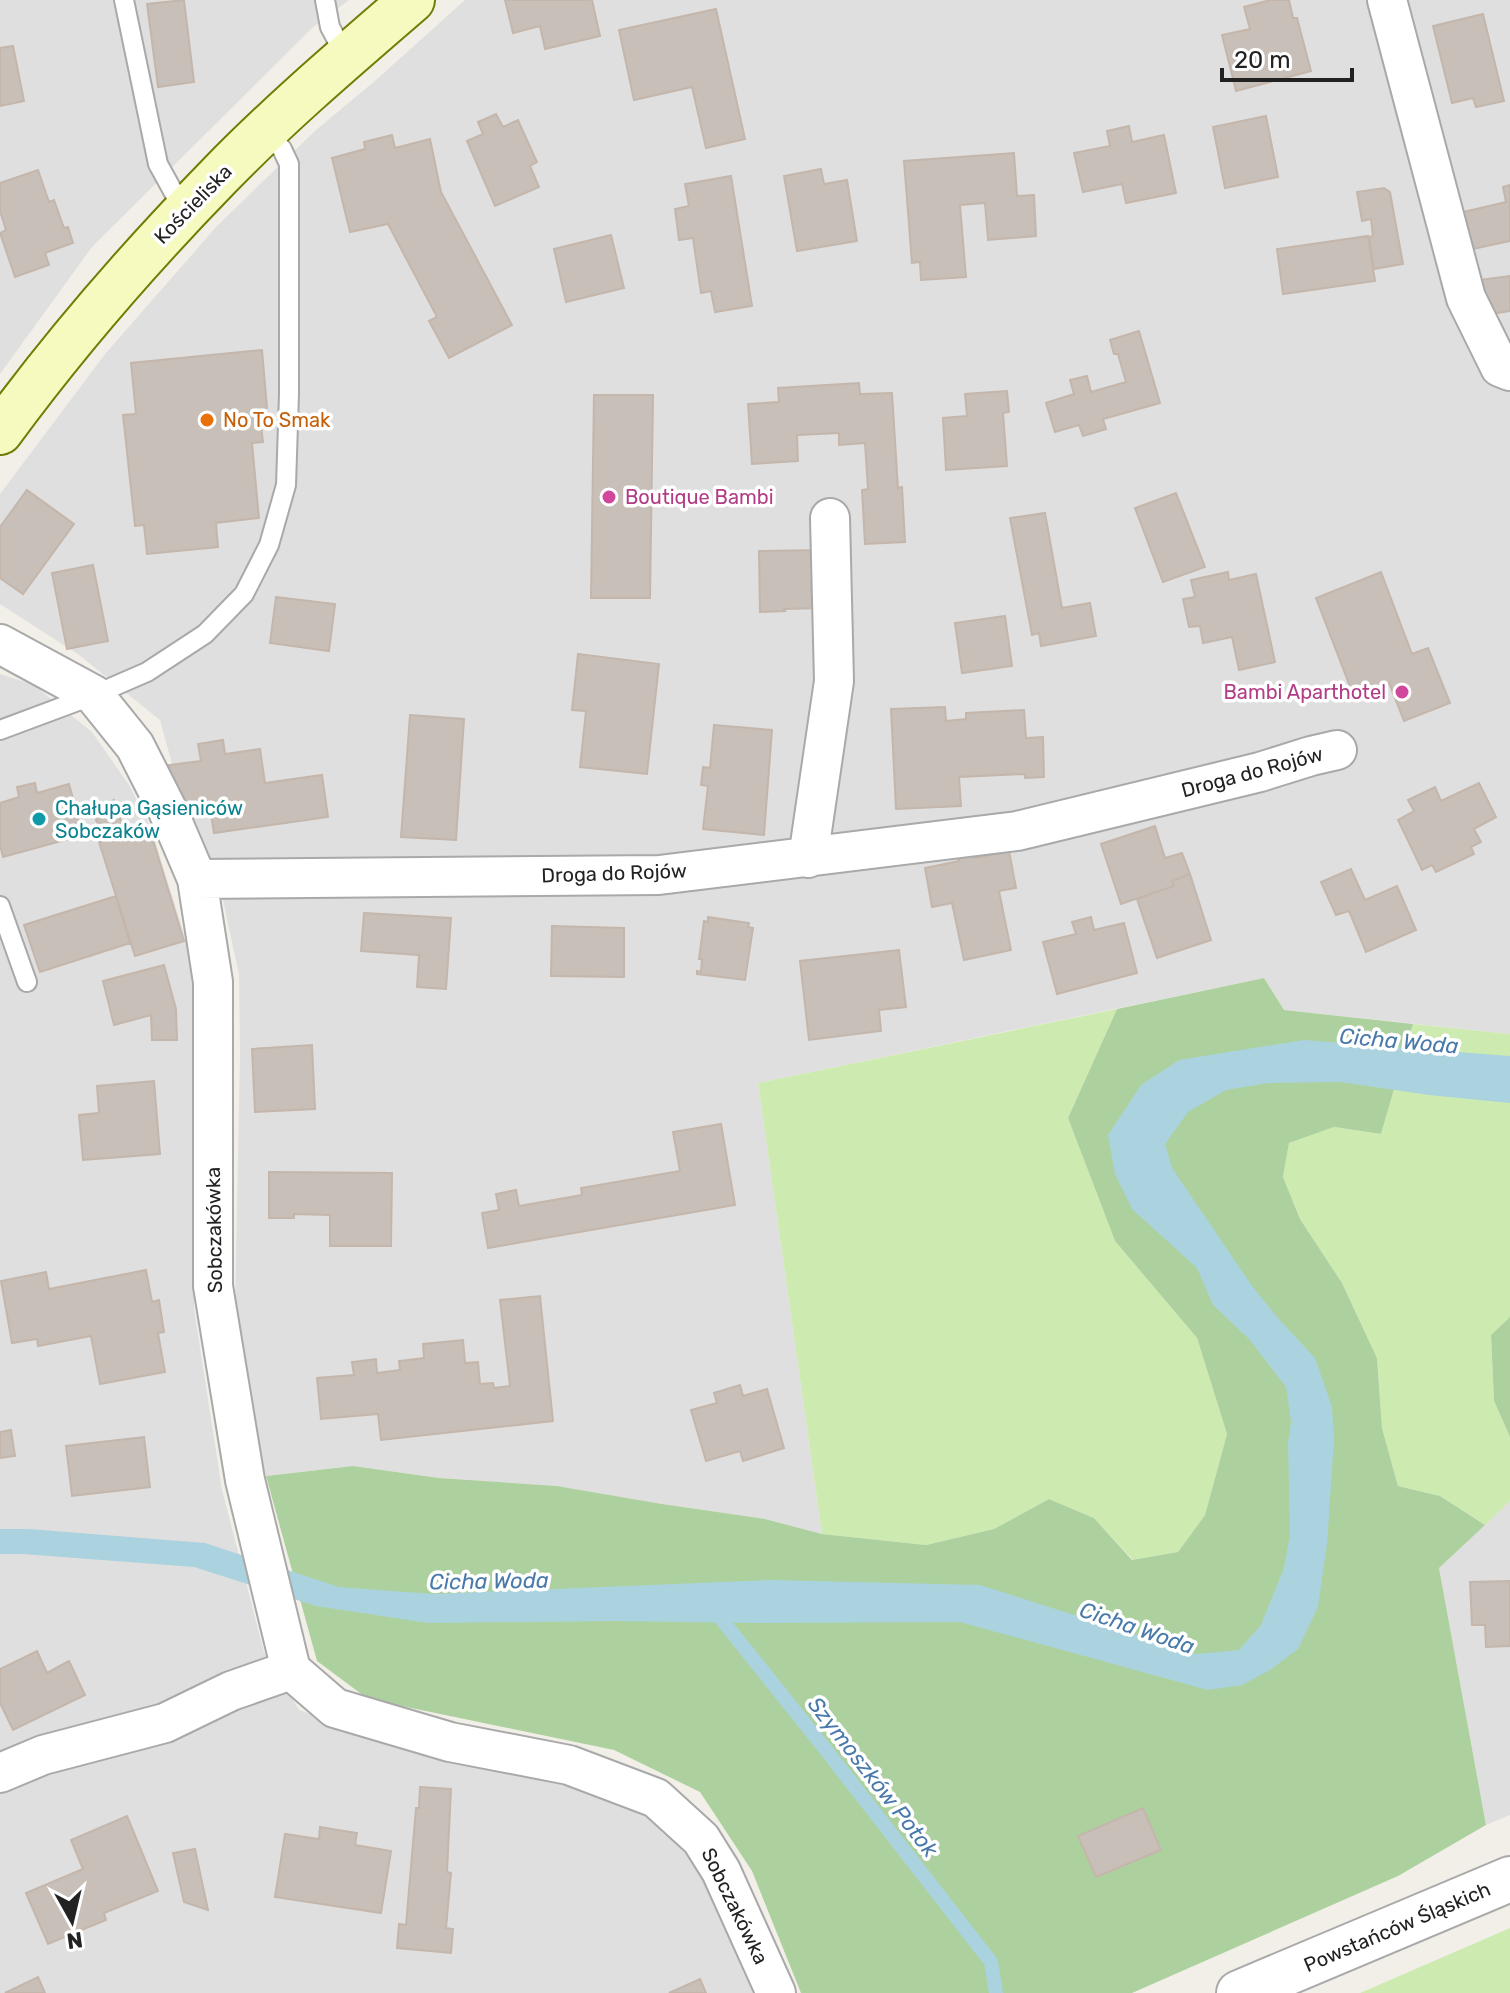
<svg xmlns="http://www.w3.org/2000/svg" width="1510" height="1993" font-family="Rubik,sans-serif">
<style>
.residential{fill:#e0dfdf}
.grass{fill:#cdebb0}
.forest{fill:#add19e}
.water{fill:#aad3df}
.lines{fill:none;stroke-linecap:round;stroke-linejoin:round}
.stream{stroke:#aad3df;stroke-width:14}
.building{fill:#c7bfb8;stroke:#c4b6ab;stroke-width:2}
.service-casing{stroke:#a9a9a9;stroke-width:22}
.minor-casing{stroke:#a9a9a9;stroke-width:42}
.tertiary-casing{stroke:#a9a9a9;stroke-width:48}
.secondary-casing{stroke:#707d05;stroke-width:48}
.service{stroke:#fff;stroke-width:18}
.minor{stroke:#fff;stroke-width:38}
.tertiary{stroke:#fff;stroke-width:44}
.secondary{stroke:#f7fabf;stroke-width:44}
.food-dot{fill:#e8710a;stroke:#fff;stroke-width:3}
.hotel-dot{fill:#d1479c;stroke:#fff;stroke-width:3}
.culture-dot{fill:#0f9aa8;stroke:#fff;stroke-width:3}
.labels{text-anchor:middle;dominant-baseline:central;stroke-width:7;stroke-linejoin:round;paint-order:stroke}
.street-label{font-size:20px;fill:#222;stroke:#fff}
.food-label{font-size:20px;fill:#c56008;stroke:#fff;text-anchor:start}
.hotel-label{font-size:20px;fill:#b23c85;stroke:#fff;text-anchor:start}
.culture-label{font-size:20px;fill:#0d838f;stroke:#fff;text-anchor:start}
.water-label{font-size:22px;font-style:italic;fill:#4a7aab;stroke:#fff}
</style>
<rect width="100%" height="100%" fill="#f2efe9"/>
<path class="residential" d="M0 0H349L312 28 92 247 0 374Z
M465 0H1510V1034L1284 1010 1264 978 758 1083 822 1534 765 1519 662 1504 557 1486 439 1478 353 1466 266 1476 256 1436 235 1310 240 1053 239 975 223 900 178 786 160 720 79 655 0 604V494L105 354 217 226 316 130 376 80Z
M0 674 34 685 92 732 129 785 150 825 186 940 194 989V1309L222 1490 264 1652 299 1710 382 1739 589 1787 656 1819 684 1845 711 1887 758 1993H0Z
M1510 1501V1815L1486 1825 1439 1568Z"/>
<path class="grass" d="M1117 1009 1068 1118 1115 1241 1197 1338 1227 1434 1205 1515 1178 1552 1133 1560 1094 1518 1049 1499 994 1529 926 1545 822 1534 758 1083Z
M1413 1024 1510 1034V1317L1491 1335 1494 1401 1510 1437V1501L1485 1525 1440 1496 1398 1486 1382 1428 1377 1358 1342 1283 1300 1219 1283 1177 1289 1143 1334 1127 1381 1134Z
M1510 1928V1993H1360Z"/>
<path class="forest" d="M1264 978 1284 1010 1413 1024 1381 1134 1334 1127 1289 1143 1283 1177 1300 1219 1342 1283 1377 1358 1382 1428 1398 1486 1440 1496 1485 1525 1439 1568 1486 1825 1398 1876 1132 1993H801L752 1871 700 1792 614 1750 368 1699 317 1661 266 1476 353 1466 439 1478 557 1486 662 1504 765 1519 822 1534 926 1545 994 1529 1049 1499 1094 1518 1132 1560 1178 1552 1205 1515 1227 1434 1197 1338 1115 1241 1068 1118 1117 1009Z
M1510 1317V1437L1494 1401 1491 1335Z"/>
<path class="water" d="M1304 1040 1510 1056V1103L1429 1095 1340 1082 1268 1083 1226 1090 1188 1112 1165 1144 1172 1168 1252 1286 1277 1317 1315 1358 1332 1407 1334 1440 1327 1544 1318 1607 1298 1649 1270 1670 1242 1685 1208 1690 960 1622 754 1623 615 1621 428 1623 316 1606 194 1567 23 1554H0V1529H29L205 1543 339 1587 433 1594 771 1580 980 1585 1197 1654 1239 1650 1261 1625 1284 1568 1290 1535 1288 1442 1291 1422 1286 1387 1249 1339 1213 1305 1197 1268 1132 1209 1115 1174 1108 1135 1141 1085 1179 1060Z"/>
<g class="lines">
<path class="stream" d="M714 1610 826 1750 991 1962 996 1993"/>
</g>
<path class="building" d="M184 0 194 82 158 87 147 4Z
M505 0H592L600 36 545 49 540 26 513 33Z
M1270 0H1289L1293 18H1297L1311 71 1236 91 1222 35 1250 29 1244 7Z
M716 9 745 139 706 148 692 87 634 100 619 30Z
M1483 14 1504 101 1476 107 1473 98 1452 103 1433 26Z
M13 46 24 101 0 106V48Z
M496 114 503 127 518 120 537 162 530 166 539 187 495 206 467 141 483 134 478 122Z
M1266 116 1278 177 1225 188 1213 127Z
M1129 126 1132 142 1164 135 1176 193 1126 203 1122 184 1083 192 1074 153 1110 146 1107 131Z
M392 135 395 148 430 139 441 192 512 325 449 358 429 321 437 317 388 224 350 232 332 158 365 149 364 142Z
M1014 153 1017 196 1034 195 1036 236 988 240 985 203 960 205 966 277 921 280 920 262 912 263 904 161Z
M821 169 824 184 847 180 857 241 797 251 784 176Z
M38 170 49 202 54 200 64 228 68 227 73 243 45 253 49 265 15 277 0 233 6 230 0 211V183Z
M731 176 752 306 715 312 711 291 701 293 693 238 679 240 675 209 689 206 685 184Z
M1510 185V241L1468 250 1459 213 1506 202 1503 187Z
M1384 188 1390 192 1403 264 1374 269 1369 237 1373 236 1371 219 1362 221 1357 192Z
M611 235 624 288 566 302 554 249Z
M1368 236 1375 281 1283 294 1277 249Z
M1510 276V311L1485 315 1479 280Z
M1139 331 1160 403 1103 419 1106 429 1083 436 1079 425 1055 432 1046 403 1074 394 1070 380 1087 376 1091 392 1126 382 1118 354H1114L1110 340Z
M262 350 267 408 259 409 263 442 252 443 259 518 216 523 218 547 147 554 144 525 135 526 123 415 136 414 131 363Z
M859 383 860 394 892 393 898 488 902 487 905 542 865 544 862 490 868 489 865 443 839 445V433L797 435 798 461 752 464 748 404 779 402 778 388Z
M1007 391 1009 412 1003 413 1007 466 946 470 943 418 967 416 965 394Z
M594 395H653L650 598H591Z
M27 490 74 524 23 594 0 578V527Z
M1176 493 1205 567 1163 582 1135 508Z
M1045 513 1062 608 1090 603 1096 636 1041 646 1039 633 1032 635 1010 518Z
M822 550V608L784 609 785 611 760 612 759 551Z
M93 565 108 641 67 649 52 573Z
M1228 572 1229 580 1256 574 1275 662 1239 670 1232 637 1203 643 1200 626 1189 627 1183 599 1195 597 1191 580Z
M1381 572 1412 654 1428 648 1450 703 1404 721 1389 683 1354 697 1316 598Z
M276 597 335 604 329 651 270 643Z
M1005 616 1012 666 962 673 955 623Z
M578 654 659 664 647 774 580 767 586 711 572 710Z
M945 707 946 721 966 719V713L1024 710 1026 738 1043 737 1044 777 1025 778V774L959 777 961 806 896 809 891 709Z
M410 715 464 719 456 840 401 837Z
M714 725 772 730 764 835 703 829 708 786 701 785 703 767 710 768Z
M223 740 225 754 260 749 265 783 322 775 328 817 214 833 211 814 186 818 174 806 169 765 201 761 198 744Z
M35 783 37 793 69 784 83 835 3 857 0 845V803L19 797 17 787Z
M1479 783 1496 817 1474 829 1481 842 1471 847 1474 854 1436 872 1432 865 1422 870 1398 820 1414 811 1408 800 1435 787 1441 801Z
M114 800 123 827 101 834 92 808Z
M1155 826 1165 858 1182 853 1190 874 1172 881 1174 886 1121 904 1101 844Z
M149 827 184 941 135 956 99 842Z
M972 846 975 858 1009 851 1016 888 999 891 1011 950 964 960 952 903 932 907 925 868 959 861 956 849Z
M1351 869 1365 900 1397 886 1416 930 1366 952 1349 911 1336 915 1321 882Z
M1190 874 1211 940 1157 958 1137 899 1174 886 1172 881Z
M116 896 130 943 40 972 24 925Z
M364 913 451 918 446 989 417 987 419 955 361 951Z
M708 917 749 923 748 927 753 928 745 980 697 974V971L701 972 702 959H699L704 921 708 922Z
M1091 917 1094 930 1124 923 1137 973 1057 994 1043 942 1076 934 1072 922Z
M552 926 624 928V977L551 976Z
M899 950 906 1007 879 1010 881 1031 809 1040 800 961Z
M164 965 176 1009 177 1040H152L151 1015 114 1025 103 981Z
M312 1045 315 1109 255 1112 252 1049Z
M154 1081 160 1154 83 1160 79 1115 99 1113 97 1086Z
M721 1124 735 1205 488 1248 482 1213 499 1210 496 1194 516 1190 519 1206 582 1195 581 1188 680 1171 673 1132Z
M269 1172 392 1173 391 1246H330V1215L294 1214V1218H269Z
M146 1270 152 1302 159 1300 164 1332 158 1333 165 1372 100 1384 91 1336 38 1346 37 1339 12 1343 1 1281 46 1272 49 1289Z
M540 1296 553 1421 381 1440 378 1414 321 1419 317 1378 354 1375 352 1362 376 1359 377 1373 400 1370 399 1361 424 1358 423 1344 463 1340 465 1363 478 1362 480 1384 493 1383 494 1388 510 1386 500 1300Z
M740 1385 743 1396 767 1389 784 1448 743 1461 740 1451 706 1461 691 1410 717 1403 714 1393Z
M11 1430 15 1456 0 1458V1432Z
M144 1437 150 1487 72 1496 66 1446Z
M1510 1581V1646L1486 1647 1485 1625H1472L1470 1582Z
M37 1651 47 1673 69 1661 85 1695 13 1730 0 1703V1669Z
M420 1787 451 1789 447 1872 451 1873 446 1928 453 1929 451 1953 397 1948 399 1924 406 1925 416 1808H419Z
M1143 1808 1161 1850 1096 1877 1078 1836Z
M127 1816 158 1891 104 1913 106 1920 48 1944 26 1893 83 1869 71 1840Z
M320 1827 357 1833 355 1845 391 1851 381 1913 275 1897 285 1834 319 1839Z
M195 1849 208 1910 184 1902 173 1853Z
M38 1977 45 1993H5Z
M700 1979 706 1993H669Z"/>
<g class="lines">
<g class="service-casing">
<path id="service" d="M124 0 158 164 185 213
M325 0 330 27 346 57
M0 730 94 695 147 672 205 634 244 594 269 545 286 485 289 394V164L282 149 266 130
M0 906 27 982"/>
</g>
<g class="minor-casing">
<path id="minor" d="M1387 0 1466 298 1500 367 1510 371
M0 644 94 695 135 746 168 811 197 879 213 982V1286L245 1480 291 1670 335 1708 450 1742 569 1765 656 1798 701 1839 721 1871 776 1993
M808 858 834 681 830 518
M197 879 659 875 1017 831 1260 772 1311 756 1337 750
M0 1773 43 1755 165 1723 231 1691 291 1670"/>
</g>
<g class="tertiary-casing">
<path id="tertiary" d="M1239 1993 1510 1879"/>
</g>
<g class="secondary-casing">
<path id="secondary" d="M0 432C66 342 140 257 218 177 279 114 346 57 412 0"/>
</g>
<use href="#service" class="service"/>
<use href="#minor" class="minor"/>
<use href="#tertiary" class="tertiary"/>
<use href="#secondary" class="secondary"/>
</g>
<circle class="food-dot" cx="207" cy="420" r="8"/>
<g class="hotel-dot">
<circle cx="609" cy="497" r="8"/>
<circle cx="1402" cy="692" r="8"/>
</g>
<circle class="culture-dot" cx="39" cy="819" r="8"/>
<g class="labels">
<g class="street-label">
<text transform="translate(193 204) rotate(-46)">Kościeliska</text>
<text transform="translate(1252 772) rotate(-15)">Droga do Rojów</text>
<text transform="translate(614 873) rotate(-2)">Droga do Rojów</text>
<text transform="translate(214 1230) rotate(-91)">Sobczakówka</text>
<text transform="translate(735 1906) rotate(64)">Sobczakówka</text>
<text transform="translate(1397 1927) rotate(-23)">Powstańców Śląskich</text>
</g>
<g class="food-label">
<text x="223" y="420">No To Smak</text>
</g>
<g class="hotel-label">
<text x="625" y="497">Boutique Bambi</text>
<text x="1386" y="692" text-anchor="end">Bambi Aparthotel</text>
</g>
<g class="culture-label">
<text x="55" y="808">Chałupa Gąsieniców<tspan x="55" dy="23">Sobczaków</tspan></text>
</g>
<g class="water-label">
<text transform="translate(1399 1041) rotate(5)">Cicha Woda</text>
<text transform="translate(489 1581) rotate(-1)">Cicha Woda</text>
<text transform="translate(1137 1628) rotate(19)">Cicha Woda</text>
<text transform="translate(873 1777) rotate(52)">Szymoszków Potok</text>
</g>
</g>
<g transform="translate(72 1921) rotate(172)" stroke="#ffffff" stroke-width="6" paint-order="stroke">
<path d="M0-6L14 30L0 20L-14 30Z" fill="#222222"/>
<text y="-12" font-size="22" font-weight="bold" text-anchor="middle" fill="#222222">N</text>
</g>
<path d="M1222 68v12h130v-12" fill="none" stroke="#222222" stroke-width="4"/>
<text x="1234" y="68" font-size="24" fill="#222222" stroke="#ffffff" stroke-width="6" paint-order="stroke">20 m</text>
</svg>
